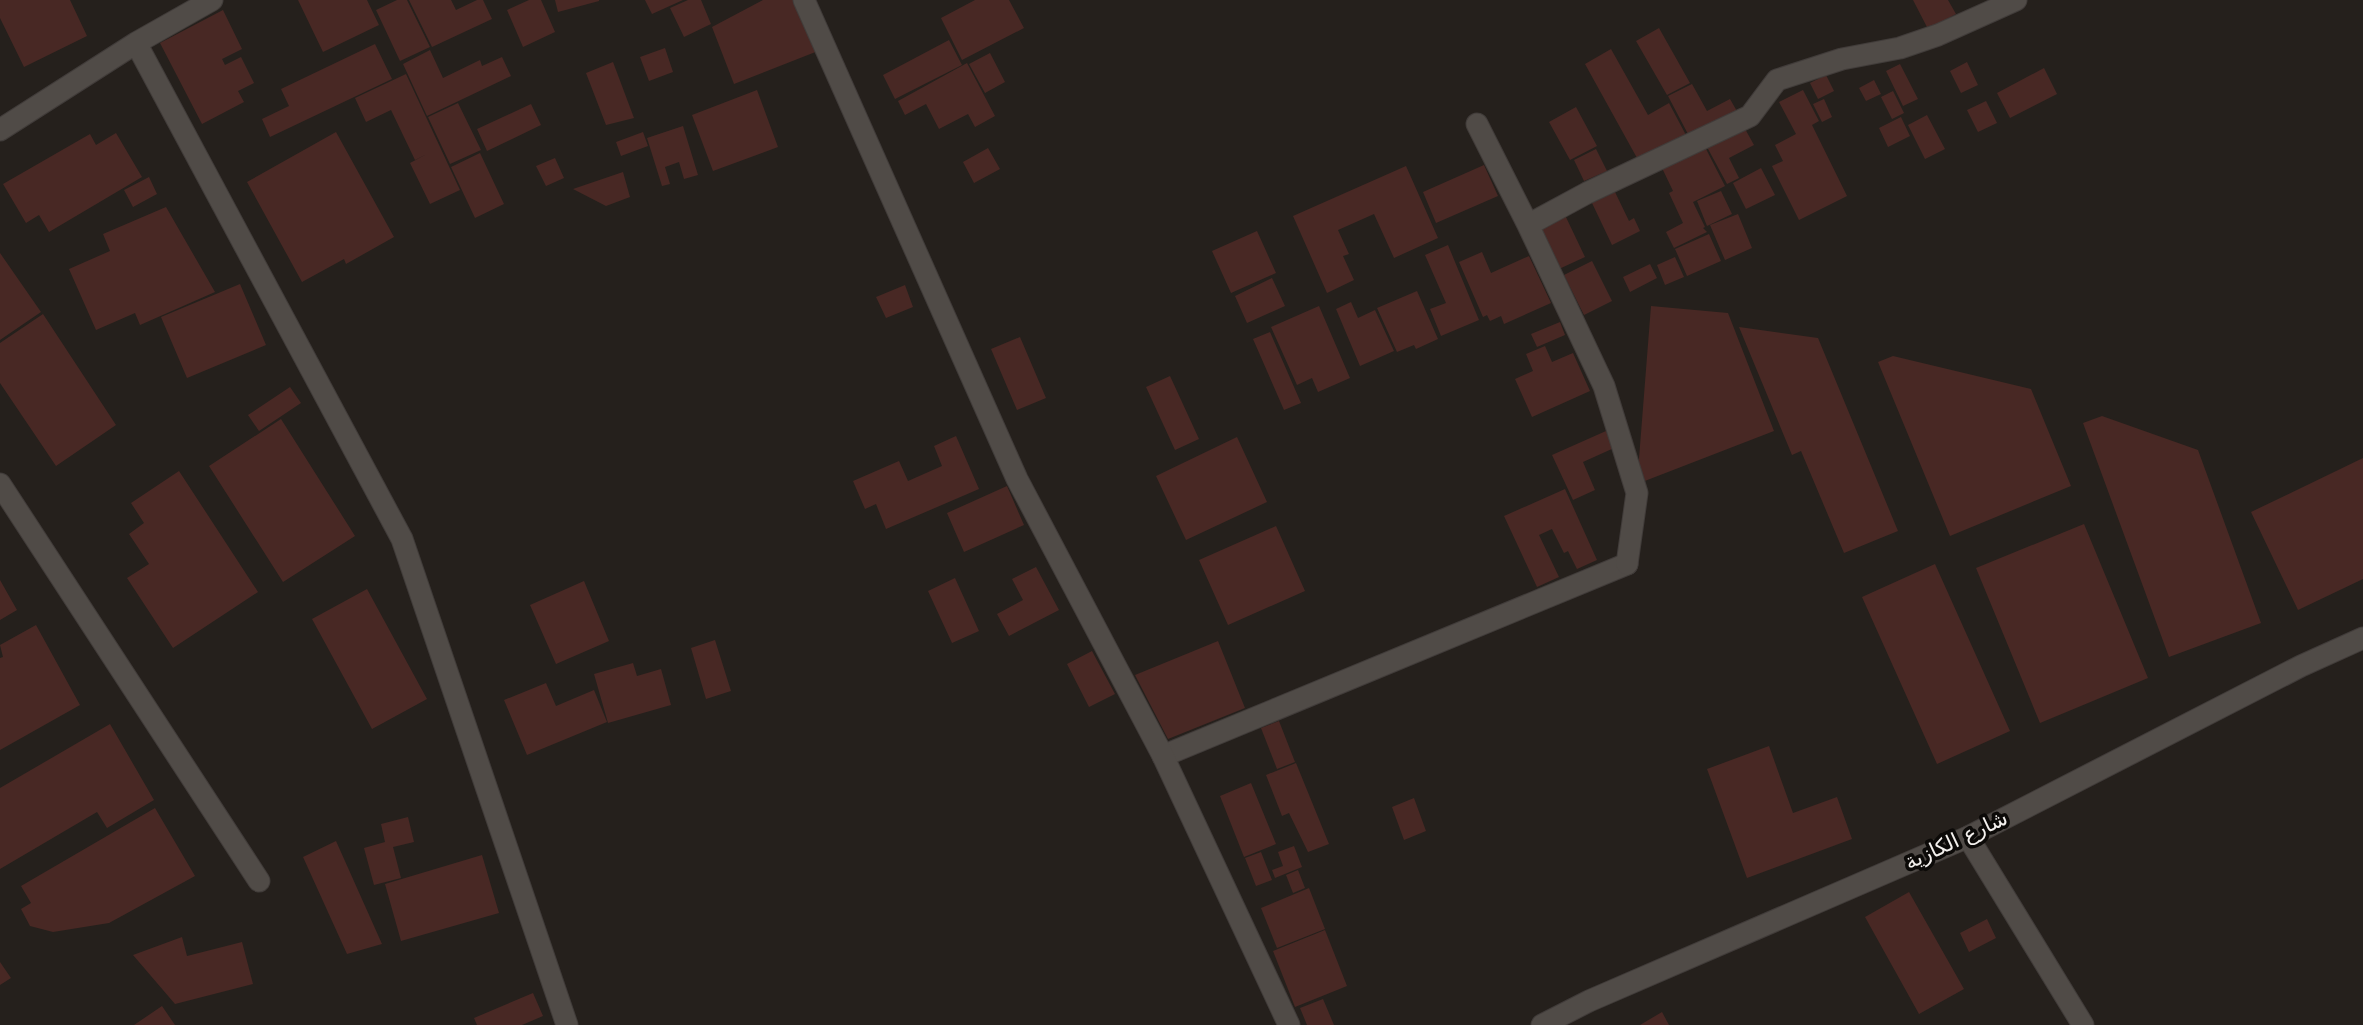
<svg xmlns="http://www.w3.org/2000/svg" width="2363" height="1025" font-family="'DejaVu Sans',Vazirmatn,sans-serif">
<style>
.building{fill:#482824}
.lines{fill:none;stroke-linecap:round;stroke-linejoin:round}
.service-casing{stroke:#413c3a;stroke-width:23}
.minor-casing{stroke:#413c3a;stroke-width:23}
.tertiary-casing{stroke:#413c3a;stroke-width:23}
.service{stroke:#504b47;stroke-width:21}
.minor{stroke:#504b47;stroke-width:21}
.tertiary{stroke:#504b47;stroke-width:21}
.labels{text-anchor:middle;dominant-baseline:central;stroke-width:7;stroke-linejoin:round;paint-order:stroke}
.street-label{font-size:21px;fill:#f4f1ee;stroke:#0c0a08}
</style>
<rect width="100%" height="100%" fill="#25201c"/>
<path class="building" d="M0 0H70L87 36 24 67 0 18Z
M298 0H367L379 25 323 52Z
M397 0H407L430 47 400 61 376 10Z
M409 0H451L456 10 477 0H483L492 19 432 47Z
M529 0H541L555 32 523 47 507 10Z
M555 0H599V1L558 12Z
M645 0H683L652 14Z
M688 0H701L711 24 684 37 670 8Z
M763 0H796L818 51 734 84 712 27Z
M975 0H1009L1024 28 962 60 941 18Z
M1913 0H1948L1956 14 1928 29Z
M223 10 242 49 222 59 225 65 241 57 254 83 238 91 244 102 202 124 160 43Z
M1659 28 1690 83 1667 95 1636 41Z
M949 40 962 65 895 99 883 75Z
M375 44 392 79 270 137 262 119 289 106 281 89Z
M665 48 673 72 649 81 640 57Z
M1611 49 1648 115 1669 103 1687 137 1637 158 1585 64Z
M430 50 443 78 480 60 482 66 502 57 511 76 427 116 403 64Z
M990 53 1005 82 985 93 969 64Z
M613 62 634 118 606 125 586 73Z
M1967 62 1978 85 1961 93 1950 71Z
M967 63 995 116 975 127 968 114 939 129 926 104 905 115 898 101Z
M1900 64 1918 99 1903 106 1886 71Z
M2044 68 2057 94 2010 118 1997 93Z
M406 74 460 190 430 204 410 163 427 154 415 160 391 110 366 122 355 98Z
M1826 75 1834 91 1818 99 1810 83Z
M1874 80 1881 94 1866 101 1859 88Z
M1692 84 1707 111 1730 99 1738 113 1689 136 1668 96Z
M757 90 778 147 713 171 692 115Z
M1803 90 1819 121 1812 125 1847 196 1799 220 1772 166 1783 161 1775 145 1796 134 1779 102Z
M1893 91 1904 113 1892 119 1881 97Z
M1824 99 1832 117 1822 122 1813 104Z
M1986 101 1997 123 1978 132 1967 110Z
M458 103 481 150 450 164 428 117Z
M531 104 541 125 487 151 477 129Z
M1576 107 1597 146 1570 160 1549 122Z
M1927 115 1945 149 1925 159 1908 125Z
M1901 117 1910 136 1888 147 1879 128Z
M683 126 698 175 684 179 679 162 665 167 670 184 662 186 647 138Z
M1744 127 1754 145 1729 158 1739 178 1727 184 1707 147Z
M336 132 394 237 346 264 344 259 302 282 247 182Z
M643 132 648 146 621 156 616 142Z
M116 133 142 177 49 232 39 215 26 223 3 184 90 134 96 145Z
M1705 147 1725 186 1693 202 1705 227 1703 228 1707 232 1674 248 1666 232 1683 223 1669 193 1673 191 1662 168Z
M988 148 1000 169 974 183 963 162Z
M1596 149 1607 171 1584 181 1574 160Z
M480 153 504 204 475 218 451 167Z
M555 158 564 178 546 186 536 166Z
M1484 165 1498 196 1436 223 1423 192Z
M1406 166 1438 238 1394 258 1374 214 1338 230 1349 254 1343 256 1354 280 1327 293 1293 216Z
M1761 168 1775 195 1746 209 1733 183Z
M623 172 630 197 606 206 573 189Z
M149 177 157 194 133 207 124 190Z
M1721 191 1732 214 1707 226 1697 201Z
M1615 192 1629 221 1634 218 1640 231 1612 245 1592 203Z
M166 207 215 292 140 325 135 313 96 330 69 269 110 251 103 234Z
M1564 213 1585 257 1559 269 1538 226Z
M1738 214 1752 248 1725 260 1710 225Z
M1257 231 1276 273 1231 293 1212 251Z
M1709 234 1721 261 1687 276 1675 249Z
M1448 245 1479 320 1441 336 1430 309 1446 303 1425 255Z
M1482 252 1491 273 1529 256 1551 303 1504 324 1501 316 1490 321 1487 315 1483 317 1459 262Z
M0 253 41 312 0 340Z
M1675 257 1684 277 1665 285 1657 265Z
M1592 261 1612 301 1584 315 1564 275Z
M1650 264 1657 278 1630 292 1623 277Z
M1272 278 1285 306 1247 323 1235 296Z
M240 284 266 345 187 378 161 317Z
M905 285 913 307 886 318 876 297Z
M1417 291 1438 339 1416 349 1414 345 1397 352 1377 308Z
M1351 302 1358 318 1375 310 1394 351 1360 366 1336 309Z
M1319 306 1350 378 1318 392 1312 378 1297 385 1271 327Z
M1651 306 1728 313 1774 431 1637 484Z
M43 314 116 425 56 466 0 383V343Z
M1560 322 1565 335 1537 347 1531 334Z
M1739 327 1818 338 1898 531 1844 553 1801 451 1792 455Z
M1270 332 1301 403 1284 410 1253 339Z
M1020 337 1046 398 1017 410 991 349Z
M1545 346 1552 362 1573 353 1590 391 1532 417 1515 379 1533 371 1526 354Z
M1893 356 2031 389 2071 486 1950 536 1878 362Z
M1170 376 1199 439 1175 450 1146 387Z
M290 387 301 403 259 431 248 415Z
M2102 416 2198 450 2261 623 2169 657 2083 423Z
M281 419 355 536 283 582 209 466Z
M1606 431 1614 448 1583 462 1595 490 1573 500 1552 455Z
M956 436 979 489 886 529 876 504 865 509 853 481 899 461 908 481 942 466 934 446Z
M1237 437 1267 502 1186 540 1156 476Z
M2363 458V579L2298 610 2251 512Z
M179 471 258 592 173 648 127 578 149 564 129 534 144 523 131 503Z
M1007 486 1024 525 964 552 947 513Z
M1565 489 1597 560 1577 569 1568 551 1564 553 1552 529 1539 535 1559 577 1537 587 1504 516Z
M2084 524 2148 678 2040 723 1976 568Z
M1276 526 1305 591 1228 625 1199 560Z
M1935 564 2010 731 1937 764 1862 597Z
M1036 567 1059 610 1009 636 997 614 1023 600 1012 579Z
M955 578 979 631 952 643 928 591Z
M0 580 17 610 0 620Z
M584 581 609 641 556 664 530 605Z
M367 589 427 699 372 729 312 619Z
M36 625 80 705 0 750V658L3 657 0 645Z
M715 640 731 691 706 699 691 648Z
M1218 641 1245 708 1168 739 1135 675Z
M1092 651 1115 694 1089 707 1067 664Z
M633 663 637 676 661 669 671 705 608 723 594 674Z
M546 683 556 706 594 690 607 722 527 755 504 700Z
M1279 721 1295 762 1277 769 1261 728Z
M110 724 154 800 107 828 97 812 0 869V788Z
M1769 746 1793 813 1837 797 1852 839 1747 878 1707 769Z
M1296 763 1329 844 1308 852 1289 813 1282 816 1266 775Z
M1251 783 1276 844 1244 857 1220 796Z
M1414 798 1426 831 1404 840 1392 807Z
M155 808 195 876 109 923 53 932 30 926 21 909 31 903 21 886Z
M408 817 414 842 393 847 401 878 374 885 364 848 385 842 381 824Z
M336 841 382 944 347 954 303 857Z
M1294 846 1302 867 1275 878 1272 870 1283 866 1278 852Z
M1261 852 1272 880 1256 886 1245 858Z
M482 855 499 913 401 941 385 884Z
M1298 870 1305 888 1293 893 1286 875Z
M1309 888 1325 929 1277 948 1261 908Z
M1909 892 1964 989 1919 1014 1865 917Z
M1987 919 1996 938 1969 952 1960 933Z
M1325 930 1347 986 1295 1007 1273 951Z
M182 937 187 956 242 942 253 984 175 1004 133 955Z
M0 962 11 978 0 985Z
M533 993 543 1016 522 1025H477L474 1018Z
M1323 999 1334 1025H1307L1300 1008Z
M162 1006 175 1025H134Z
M1662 1012 1669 1025H1640Z"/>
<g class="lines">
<g class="service-casing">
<path id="service" d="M1163 756 1627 564"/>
</g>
<g class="minor-casing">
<path id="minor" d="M804 0 1017 479 1163 756 1289 1025
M136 43 402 539 567 1025
M1477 124 1528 225 1604 386 1637 493 1627 564
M0 130 136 43 212 0
M1528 225 1587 193 1750 116 1777 80 1842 59 1900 48 1938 35 2016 0
M0 484 259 881
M1968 837 2083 1025"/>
</g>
<g class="tertiary-casing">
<path id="tertiary" d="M1542 1025 1589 1001 1968 837 2301 666 2363 638"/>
</g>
<use href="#service" class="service"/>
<use href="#minor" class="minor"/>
<use href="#tertiary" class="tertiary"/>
</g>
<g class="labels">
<g class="street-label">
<text transform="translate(1956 840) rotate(-25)">شارع الكازية</text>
</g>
</g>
</svg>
